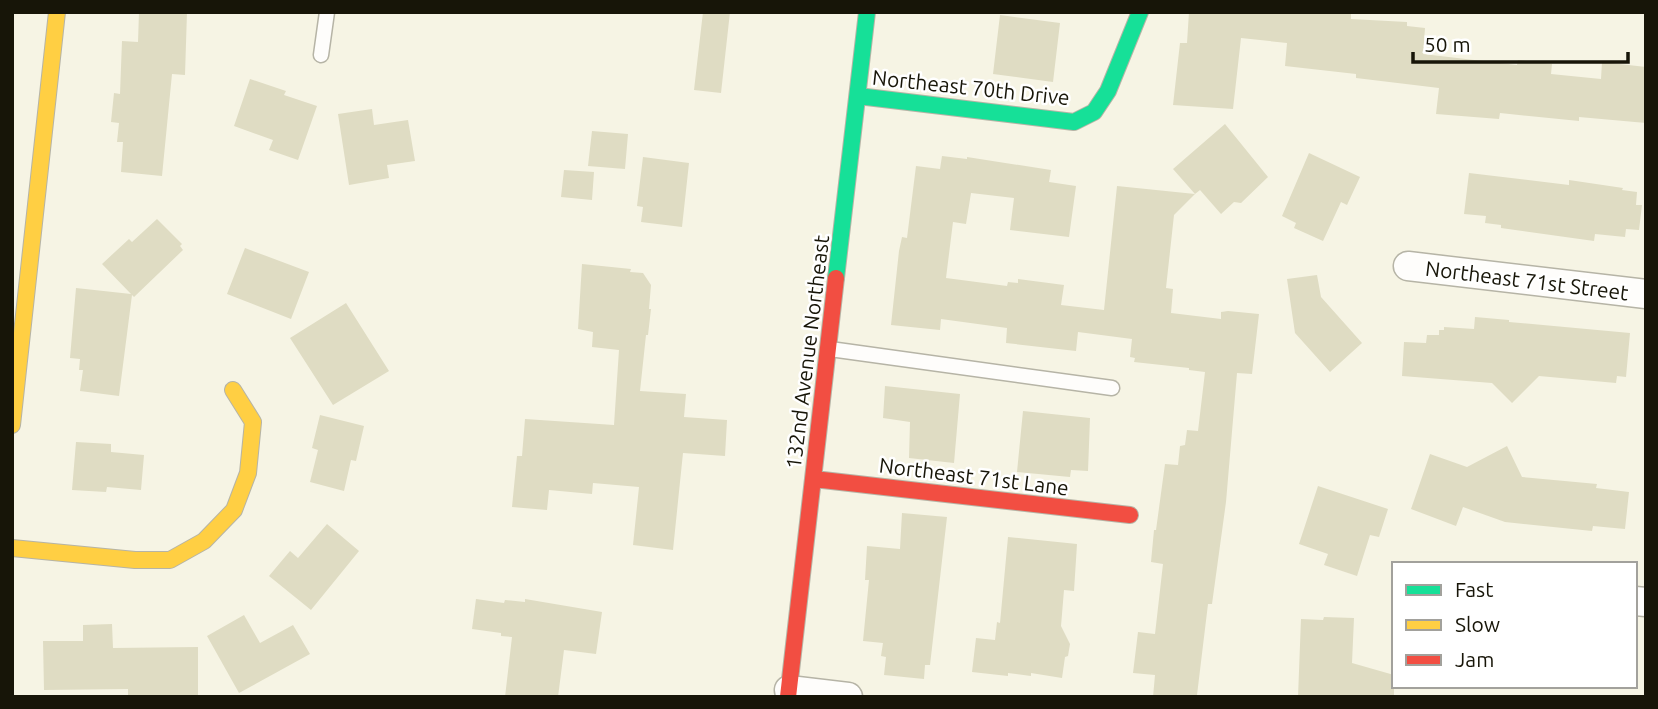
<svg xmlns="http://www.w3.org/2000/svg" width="1658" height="709" font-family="Ubuntu,sans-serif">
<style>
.building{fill:#dfdcc3}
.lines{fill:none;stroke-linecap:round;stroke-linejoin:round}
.lane-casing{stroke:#b6b4a6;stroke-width:17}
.street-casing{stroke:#b6b4a6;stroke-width:31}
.fast-casing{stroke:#b6b4a6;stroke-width:18}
.slow-casing{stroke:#b6b4a6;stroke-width:18}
.jam-casing{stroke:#b6b4a6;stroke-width:18}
.lane{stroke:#fefdfb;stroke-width:14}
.street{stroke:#fefdfb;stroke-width:28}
.fast{stroke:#16e098;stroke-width:16}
.slow{stroke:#ffcf43;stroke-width:16}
.jam{stroke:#f24e42;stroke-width:16}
.labels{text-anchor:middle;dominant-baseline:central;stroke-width:5;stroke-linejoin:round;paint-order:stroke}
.street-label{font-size:21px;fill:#171508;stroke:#fff}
</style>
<rect width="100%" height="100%" fill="#f6f4e4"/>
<path class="building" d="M139 12H187L185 75 172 74 162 176 121 172 123 142H117L119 123 111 122 114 93 120 94 122 41 138 42Z
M703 12H730L721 93 694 90Z
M1189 12H1337L1351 14V19L1407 22V26L1425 28 1423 54 1517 65 1518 60 1552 64 1551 74 1601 79 1602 62 1646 67V123L1579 117V121L1500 113 1499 119 1436 114 1439 88 1356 78V74L1285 66 1287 43 1241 38 1233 109 1173 105 1180 43H1187Z
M1000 15 1060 23 1053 82 993 74Z
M250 79 286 91 284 95 317 106 298 160 269 150 273 140 234 126Z
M372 109 374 125 408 120 415 161 387 165 389 178 349 185 338 114Z
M1225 124 1268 177 1241 203 1234 202 1221 214 1200 190 1195 194 1173 169Z
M592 131 628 134 625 169 588 166Z
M1309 153 1360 177 1347 205 1341 202 1323 241 1294 228 1296 223 1282 216Z
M942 156 967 159V157L1051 170 1049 182 1076 186 1069 237 1010 230 1014 198 971 193 966 224 953 222 946 278 1007 286 1008 282 1018 283V279L1064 285 1061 305 1104 310 1117 186 1195 194 1174 215 1166 288 1173 289 1171 313 1221 319V312L1228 311 1259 314 1252 374 1237 373 1226 502 1212 604H1208L1197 695 1153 697 1155 675 1133 673 1138 632 1155 634 1163 564 1151 562 1154 530H1156L1165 464 1178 465 1180 446 1185 445 1187 430 1198 431 1205 372 1189 370V368L1134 362 1135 358 1130 357 1132 339 1078 332 1076 351 1006 343 1007 328 941 319 940 330 891 325 899 251 902 237 907 238 916 166 940 169Z
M643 157 689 163 682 227 641 222 643 207 637 206Z
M564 170 594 172 592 200 561 197Z
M1469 173 1569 185V180L1623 188 1622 190 1637 192 1636 205H1642L1639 230 1626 229 1625 237 1595 234 1594 241 1501 228V225L1485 223 1486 216 1464 214Z
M157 219 182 244 180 246 183 250 134 297 132 295 119 396 80 391 83 370H79L80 359 70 358 76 288 131 294 102 264 129 239 132 242Z
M245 248 309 272 291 319 227 294Z
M582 264 631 269 630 272 643 273 651 285 649 309H651L648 335H646L640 391 686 394 684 417 727 420 725 456 683 453 673 550 633 545 639 487 593 483 592 494 549 490 547 510 512 507 517 456H522L525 419 614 425 619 350 592 347 593 332 578 329Z
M1317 275 1321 297 1362 343 1330 372 1295 333 1287 279Z
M346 303 389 371 333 405 290 338Z
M1475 317 1509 320V322L1630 333 1626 377 1617 376 1616 383 1539 376 1512 403 1492 383 1402 376 1404 342 1426 343 1427 335H1439V330H1444V327L1474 329Z
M885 386 960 394 954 463 909 458 910 422 883 418Z
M1023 411 1090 418 1088 471 1071 470 1070 477 1017 472Z
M320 415 364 426 356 461 351 460 344 491 310 482 318 450 312 448Z
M76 442 111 444V452L144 455 141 490 107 487 106 492 72 490Z
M1507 446 1522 477 1597 484 1596 488 1629 492 1625 529 1593 526 1592 531 1505 522 1463 507 1456 526 1411 509 1430 454 1467 467Z
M1318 486 1388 509 1379 537 1370 535 1357 576 1324 565 1328 554 1299 544Z
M902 513 947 517 930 665H925L924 679 884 675 886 657 881 656 883 643 863 641 869 580H865L867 546 900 549Z
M327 524 359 551 311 610 269 576 290 551 298 558Z
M1008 537 1077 544 1074 591 1064 590 1061 626 1070 644 1068 656 1065 657 1062 678 1031 673V676L1008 673V676L972 672 976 638 995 640 997 622 1000 623Z
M476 599 504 603 505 600 525 602V599L602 612 596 654 564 650 558 697H505L512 637 501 636V633L472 629Z
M244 615 260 643 293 625 310 654 239 693 207 636Z
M1324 617 1354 618 1352 663 1394 675V697H1298L1301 619 1323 620Z
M112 624 113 648 198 647V697L128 696V689L44 690 43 641H83V625Z"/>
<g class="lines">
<g class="lane-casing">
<path id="lane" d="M321 55 327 12
M830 349 1112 388"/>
</g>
<g class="street-casing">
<path id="street" d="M1408 266 1646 294
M1635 601 1646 602
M789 690 848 697"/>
</g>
<g class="fast-casing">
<path id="fast" d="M858 96 1074 122 1094 112 1108 91 1140 12
M836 278 867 12"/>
</g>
<g class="slow-casing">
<path id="slow" d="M12 425 57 12
M12 548 135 560H170L204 541 234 510 248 473 253 422 233 390"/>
</g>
<g class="jam-casing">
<path id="jam" d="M814 479 1130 515
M788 697 836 278"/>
</g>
<use href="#lane" class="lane"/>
<use href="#street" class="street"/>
<use href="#fast" class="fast"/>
<use href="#slow" class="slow"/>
<use href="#jam" class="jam"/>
</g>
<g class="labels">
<g class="street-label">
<text transform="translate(971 87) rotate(6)">Northeast 70th Drive</text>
<text transform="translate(1527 280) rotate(7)">Northeast 71st Street</text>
<text transform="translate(807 352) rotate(-83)">132nd Avenue Northeast</text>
<text transform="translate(974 476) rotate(7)">Northeast 71st Lane</text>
</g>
</g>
<rect width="1658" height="709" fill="none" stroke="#171508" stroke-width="28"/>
<rect x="1392" y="562" width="245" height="126" fill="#ffffff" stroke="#a2a19c" stroke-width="2"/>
<rect x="1406" y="585" width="35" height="10" fill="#16e098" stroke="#a2a19c" stroke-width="2"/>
<text x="1455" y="597" font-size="21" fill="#171508">Fast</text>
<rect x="1406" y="620" width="35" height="10" fill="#ffcf43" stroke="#a2a19c" stroke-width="2"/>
<text x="1455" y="632" font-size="21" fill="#171508">Slow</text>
<rect x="1406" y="655" width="35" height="10" fill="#f24e42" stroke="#a2a19c" stroke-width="2"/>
<text x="1455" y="667" font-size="21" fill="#171508">Jam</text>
<path d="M1413 52v10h215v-10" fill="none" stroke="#171508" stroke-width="3.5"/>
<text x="1424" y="52" font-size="21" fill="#171508" stroke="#ffffff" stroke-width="5" paint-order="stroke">50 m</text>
</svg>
